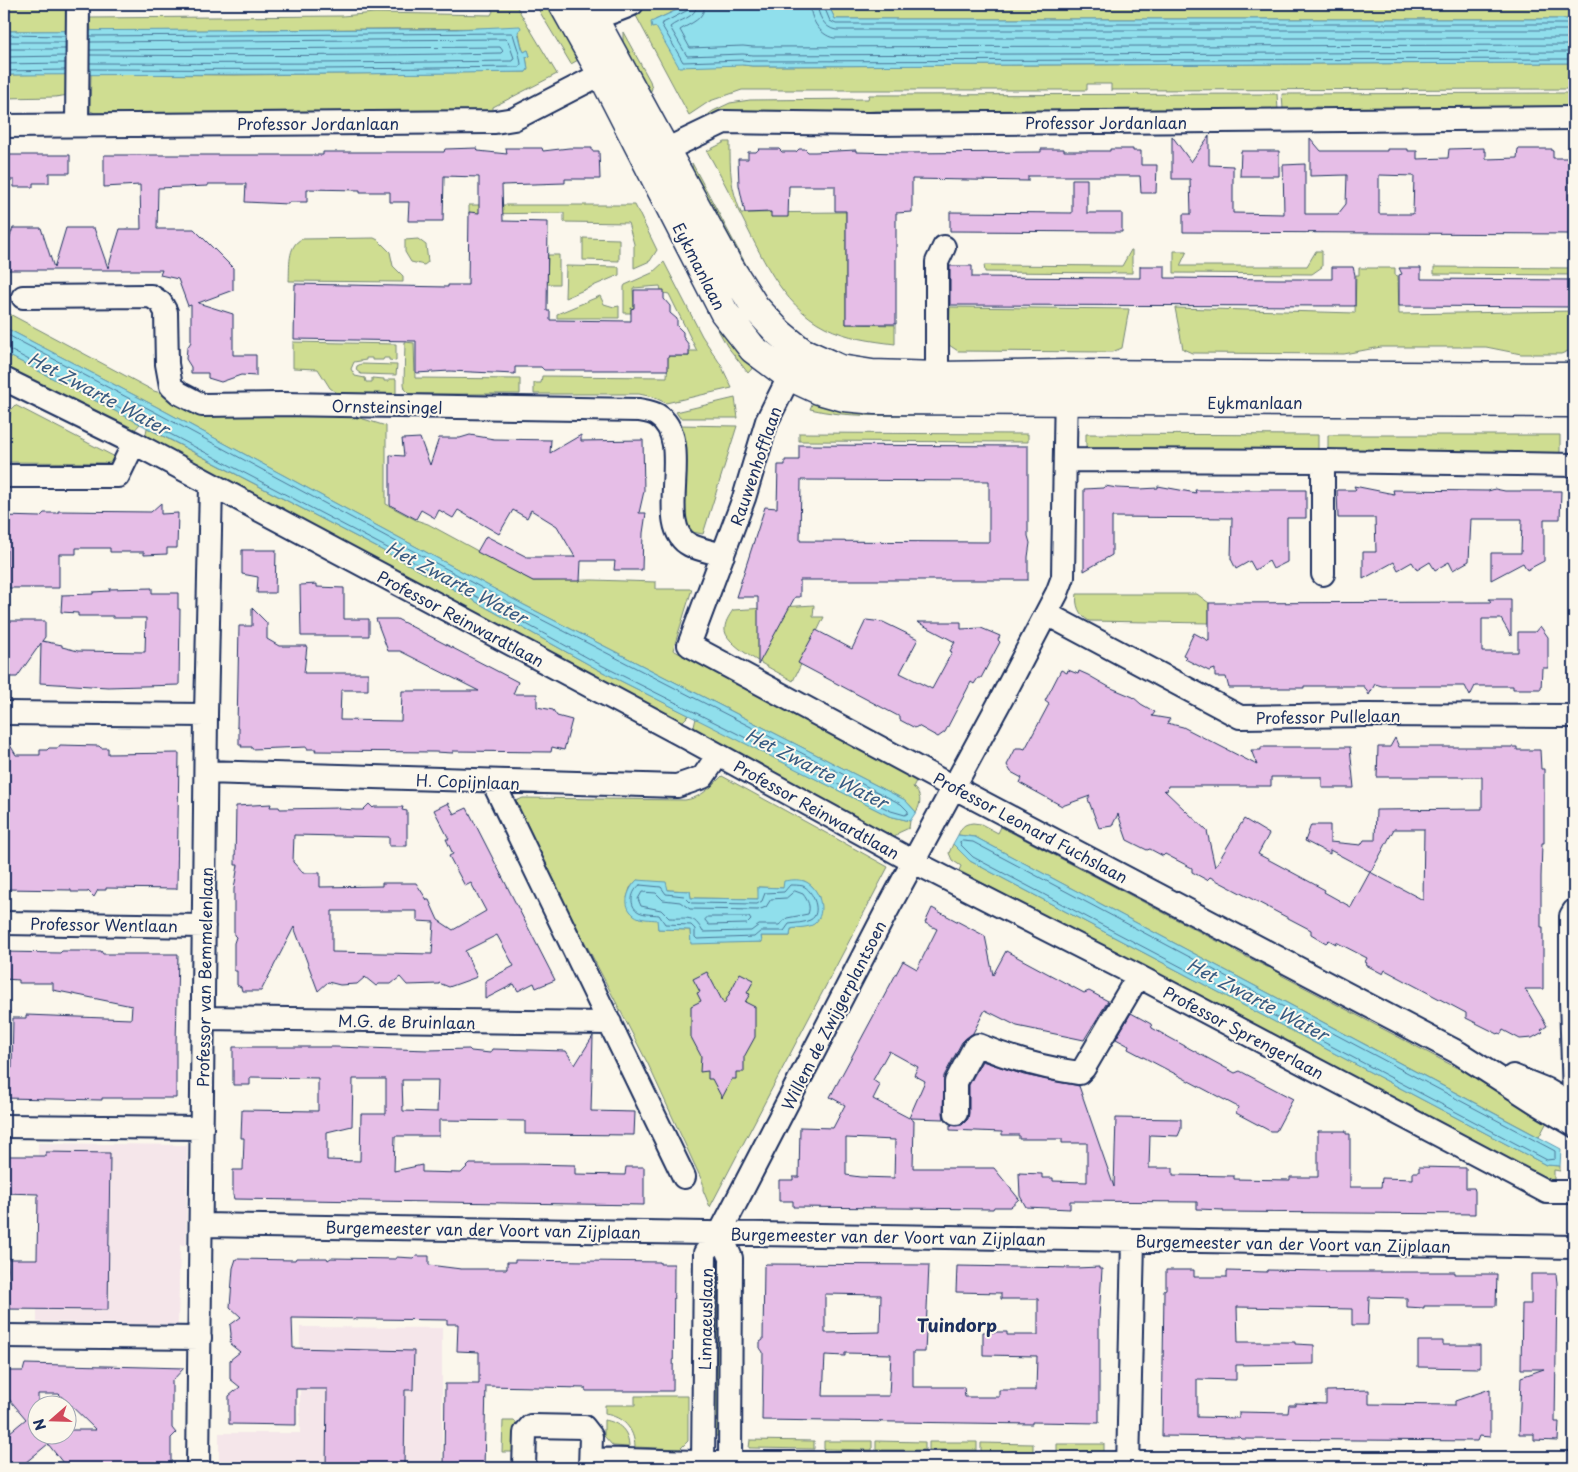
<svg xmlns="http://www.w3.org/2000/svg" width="1578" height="1472" font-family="'Playpen Sans',sans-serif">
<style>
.built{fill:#f5e6ea}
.green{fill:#cfdd91;stroke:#758678;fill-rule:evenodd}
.water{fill:#90dfec;stroke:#6199b3}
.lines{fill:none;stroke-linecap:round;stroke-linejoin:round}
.shore{stroke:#4a7597;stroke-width:1}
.building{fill:#e6bee7;stroke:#1b2f5e;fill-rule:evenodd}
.minor-casing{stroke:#1b2f5e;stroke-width:26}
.secondary-casing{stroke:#1b2f5e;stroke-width:31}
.minor{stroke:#fbf7ec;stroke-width:22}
.secondary{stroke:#fbf7ec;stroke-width:28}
.labels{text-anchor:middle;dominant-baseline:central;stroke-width:4;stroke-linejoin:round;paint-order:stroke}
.street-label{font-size:16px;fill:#1b2f5e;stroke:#fbf7ec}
.water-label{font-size:18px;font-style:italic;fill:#385b82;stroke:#fbf7ec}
.neighbourhood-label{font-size:18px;font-weight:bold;fill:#1b2f5e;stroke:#fbf7ec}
</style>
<rect width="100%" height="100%" fill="#fbf7ec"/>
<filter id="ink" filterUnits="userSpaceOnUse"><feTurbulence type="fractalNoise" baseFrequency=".02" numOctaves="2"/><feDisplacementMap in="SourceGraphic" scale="10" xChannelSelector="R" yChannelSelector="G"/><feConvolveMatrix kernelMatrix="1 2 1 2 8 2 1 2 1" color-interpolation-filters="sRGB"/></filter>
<g filter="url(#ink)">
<path class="built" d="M38 1143 187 1145 186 1245H180L178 1325 37 1322Z
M300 1327 442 1328V1468H219V1433H300Z"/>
<path class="green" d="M4 4H69V31H4Z
M487 4H515L557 74 493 107V111L95 113 90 111 91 74 234 75 526 72 528 69 526 57 530 56 528 50 524 52 522 48 518 28 91 31 90 18 342 16 375 13 491 15 493 11Z
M535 4H557L585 56 571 64Z
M645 4H690L655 20 656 27 743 65 752 66 1574 63V89L1111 90V84H1087V90H742L710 101 689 115 634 12 638 8Z
M828 4H1574V19H835Z
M623 32 650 81 652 88 649 96 623 55Z
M67 74 69 95 55 97 4 98V75Z
M1574 93V110L1321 111V107H1312V111L1283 109 1282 94Z
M1277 94 1278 110 1275 111H875L837 114H715L705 117 713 111 730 103 750 100 868 99 869 95Z
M725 142H730C730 172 730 185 741 213L846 212V324L895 325V344C871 341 847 338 825 327 780 304 761 254 739 212 729 191 718 171 707 151Z
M692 163 760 291 775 311 783 330 694 185Z
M469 205H635L657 250 650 261 634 268V244L628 223 564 222V213L469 214Z
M374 238 378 240 390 252 393 266 403 276V282L289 281C290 268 287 245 302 239Z
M583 238 619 239V261L583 260Z
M418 239 426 245 428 262 424 265 411 262 405 252V240Z
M1131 250H1132V273L985 272 984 265H987L1122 266Z
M1174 251H1187L1180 266H1307L1316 251H1322V267L1312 274 1174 273Z
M548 255H559V284H547Z
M664 262 702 336 721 365 732 388 666 403 653 397 639 394H534V383H541L542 376 667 377 668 356H689V351H697L669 294 664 293 661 290 660 286 633 288 634 308H631V313H624V287L625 285 652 273Z
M1574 263V275L1434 274V267L1571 268Z
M566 266 619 267V275L565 298Z
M1359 268H1395V275L1398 276 1399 314 1574 311V334L1571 350 1561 354H1521L1486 347H1381L1344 354 1192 353 1183 349 1175 308 1355 313 1356 275H1359Z
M600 296 604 304 614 307 619 306V318H557V314Z
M713 304 759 361 748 373 727 346 706 308Z
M950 307 1129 309 1122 348 1112 352 958 351 949 345Z
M4 311 154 391 164 394 201 412 357 417 386 426V504L416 520 428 524 533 581 593 580 656 582V589H692L673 650 917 779 913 787C921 794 922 803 916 812L905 800 524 605 157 407 4 327Z
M293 342 396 344V361L389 360V358H384L383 360H372V358H366V360L354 362 351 369 355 376 365 378 366 382H372V378L384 379V381H389V379H396V394L337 393 330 388 318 369 293 368Z
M405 342 414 343 415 378 520 379V394H410L405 389 404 384Z
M4 353 140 424 132 433 4 366Z
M361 364 397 365 396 375 361 374 356 370 357 366Z
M816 395 924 406V415C886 415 847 418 810 409Z
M735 398 738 418H680L676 412Z
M15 405 119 459 118 463 6 462 4 455 11 409Z
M679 425 737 426 703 534 692 532 685 526Z
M147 428 397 558 597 669 689 715 680 724 145 439Z
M799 433 1028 434V442L799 441Z
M1086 434 1318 435V455L1086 449Z
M1328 435H1560V454L1328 455Z
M1077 594H1197L1209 603V623L1089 621C1079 615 1075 605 1077 594Z
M814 605 813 617H824L793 681C778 672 728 648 725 631 724 623 729 616 733 610Z
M696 718 889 816 910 821 909 828 898 833 894 839 693 731Z
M722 776 888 867 710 1207 703 1190V1183L648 1064 520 817 516 801 523 798 685 800C701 798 711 787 722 776ZM637 880 668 890 690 891 691 898 759 899 758 887 783 888 804 881 812 886 819 897 812 925 791 929 790 936H761L762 942 691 943 690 930 658 929V920L627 898 630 888Z
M973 823 981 824 998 833 1001 827 1219 942 1222 939H1225L1235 951 1267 967 1281 968 1283 970 1281 975 1459 1069 1462 1064 1465 1065 1478 1079 1530 1106 1528 1112 1547 1122 1539 1137 975 837 958 835C962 827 963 824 973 823Z
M953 844 970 861 1546 1165 1560 1166V1171L1554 1170V1182L1549 1181 971 877 958 873 961 866 952 860 949 853Z
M724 1262 723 1436H713L716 1263Z
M635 1396H688V1441L680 1449 635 1447C634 1428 623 1417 605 1414V1405H635Z
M604 1420C619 1422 629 1431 629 1447L613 1446 604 1436Z
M503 1421H514L518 1424 517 1452H502Z
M750 1440 814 1441V1449L749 1448Z
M824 1441H872V1450L824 1449Z
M876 1441 925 1442V1450H876Z
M929 1442H977V1450H929Z
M981 1443 1033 1444V1452L981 1451Z
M1057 1444H1104V1452H1057Z"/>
<path class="water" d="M690 4H828L835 19H1574V63L752 66 743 65 679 67 656 27 652 28 651 22Z
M520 26 521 28 518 32 522 48 524 52 528 50 530 56 526 57 528 69 526 72C352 75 178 74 4 75V31L457 29Z
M4 327 157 407 524 605 905 800 916 812 910 821 889 816 597 669 397 558 4 353Z
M958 835 975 837 1561 1149 1560 1166 1546 1165 970 861 953 844Z
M637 880 666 882 668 890 690 891 691 898 758 899V887L783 888 784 881C790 880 798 879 804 881 819 886 828 913 814 924 808 928 798 927 791 929L790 936H761L762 942 691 944 690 930 658 929 657 920C650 919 640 920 634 915 621 905 628 889 637 880Z"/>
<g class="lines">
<path class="shore" d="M691 4 688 10 661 24 683 62 743 60 752 61 1574 59
M697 4C696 19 679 19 670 27L687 56 743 54 753 55 1574 52
M705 4C704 20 692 22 680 30L690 48 743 46 753 47 1574 45
M810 4C810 18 819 35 834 38H1574
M817 4C818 15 824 28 836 30H1574
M823 4 830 21 836 24H1574
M4 35 65 36
M4 42H65
M4 49H65
M90 55C227 56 364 56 501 53L503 51 500 47 90 50
M4 57 65 56
M90 63C231 64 371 63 512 61L514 58 508 41 506 39 90 42
M4 64 65 63
M90 69C233 70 376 69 519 67L521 64C520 54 516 45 513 34L511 33 90 36
M4 71 65 70
M4 333 155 412 521 609 901 804 908 811V813L905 815 891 811 599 664 399 554 8 349H4
M963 841 973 842 1555 1151V1159L1547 1160 973 857 961 845 960 842Z
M640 885 661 887 666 894 684 896 691 903 757 904 762 901 765 893 784 892 790 885C794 885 799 885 803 886 813 890 823 914 810 920 804 923 795 923 789 924L784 931H761L754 937 697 939 695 937V929L691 925 665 924 659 915C652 914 645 915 639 912 628 906 631 891 640 885Z
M795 891 803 894C808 901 811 906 808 914L787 918 779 925H759L751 931 703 932C693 914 689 919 669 918L661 910 641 906 638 899 642 892 656 893 663 900 680 902 690 909 758 910 766 907 771 899 786 898Z
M708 917H749L751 920 747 924 709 925 705 920Z"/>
</g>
<path class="building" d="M1172 136 1191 162 1209 136V165L1233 166V213L1284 214 1283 165 1305 164V214H1338L1346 204 1347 175 1310 176V138L1321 151H1387V149H1408V151H1417V159L1448 158 1449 149 1484 148V151H1486V159L1517 158 1518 149H1552V151H1553V158H1574V182H1569L1571 234 1183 232V214H1191L1190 179H1172ZM1379 175 1414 176 1413 214H1379Z
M477 148 478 151 507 154 506 148H542L543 151 569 148H592V151H599L600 179H565V183L502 185 503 221 548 222 547 311H550V320L631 321V309L634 308V290H664V299L670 306V313L677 319V326L683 332V337L689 345V356H668V370H544L541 367H515V374L450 371 416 373V341L294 339 295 284 448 287V285H468L469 212 479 213V177L444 176 443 221H408L409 202H390V192H360V190L307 189V202H289L288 204 245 202 246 184H208V186L158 188 157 229H194L233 268V290L198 303 233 314V355H256V376L241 375 221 382 208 378V373H191V367L186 359 187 348 191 342V305L188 306 178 279 160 275 162 270H4V239H9L13 228H41L54 268 66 228H94L108 268 120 229H141L140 185 104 187V155H323V152H444L445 149Z
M759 149H779L782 152H796L799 149H805L808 152H815L856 150V152L900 153 1041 152V149H1064V151H1110V149H1133V151H1141V165H1157L1156 193H1141L1140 176H1028V181L912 179V212L896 213V324H846V211H835V186H789L788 217H771V212L745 213 739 185 738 159H748V152H756Z
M1241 151H1279V176H1240Z
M4 155H70V173H49V183H33V187H14V180H4Z
M1072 179H1087V213H1122V232L950 231V212L1072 213Z
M950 266H972V277L1140 278V266H1165V278L1278 279H1332V267H1353L1355 275V306L950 305Z
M1399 268H1421V279L1574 280V307L1399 306V275L1402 274Z
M470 435 494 439 551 440 550 453 581 435V441L643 440 644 491 639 513H646L643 533 642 570H614L615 561H581L580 581H533L477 552 486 536 527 557H575L557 526 531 510 527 518 513 510 499 534 458 510 453 518 439 510 435 518 421 510 416 519 390 505V455L404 456 402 439 420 438 430 465 439 438H460Z
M799 445 1028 446V536L1030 543 1028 557V580H800V597H795L758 665V597H736L765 507 777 508 778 465H785V460H799ZM801 480 989 481V542L800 541Z
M1105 486 1117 488 1140 489 1158 488V486L1196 493 1195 490H1306V518H1287V562L1273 569 1269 561 1255 570 1250 561 1236 569 1231 559 1232 518 1112 517V555L1084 571V489L1103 488Z
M1354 486 1394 494 1393 490 1488 491 1495 489 1505 491H1561L1560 519H1544V561L1527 570 1523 563 1491 580V553H1521L1522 519H1471L1469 561 1453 570 1449 562 1435 570 1430 562 1417 570 1412 562 1398 570 1394 562 1363 579V552H1376L1375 518H1338L1337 490H1356Z
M161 503V514L178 513 177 548H167V554L144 555V552H110V548H76V554H59V588H7V550L6 544H4V516L40 517 44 513H58V511L151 512Z
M242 550H276L275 593H257L258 577 242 574Z
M317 584V587L344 588V619H369V636H301L300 585Z
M152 588V593H178V609H180L179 685 108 687 40 683 41 643 17 677H4V621H45V637L42 641 62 645V647L78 651 145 652 146 618H113V616H78V613L61 612 62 595 93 594V592L110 591 109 589Z
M1489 599H1511V636L1501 619H1482V652H1518V632H1535L1540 626 1548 637V668H1542L1541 689H1513V686H1475L1470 696 1465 686H1382L1375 684 1369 695 1364 686H1304V688H1229L1226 677H1215V669L1209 671 1185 659 1187 657 1183 655 1194 633 1209 641V603L1491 602Z
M252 608 267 623V639L279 646H307L304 673H368V690H341L340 720 401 721 402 691H479L400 651H388L376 619H397L518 682 513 694H537V707L553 710 557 716 572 720 564 750 552 747 551 752 453 751V753L435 752 315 751 316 749H307V747L252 749V747H241L242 745H239V728L237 727 239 626H252Z
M866 620 883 622 918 639 900 673 932 689 952 652 950 651 955 642 917 622H961V629L981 628 1000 636 998 640 1000 642 981 678H978L974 684 971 682 945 732 938 737 918 726 915 728 900 720V717L798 663 816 630 852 649Z
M1061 670 1067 673 1068 670 1078 674 1079 671 1088 675 1109 687 1133 697 1141 704 1155 712 1152 716 1170 719 1167 723 1183 727 1257 765 1251 750H1261V747H1350L1354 788H1322V777H1271V786H1168L1167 791 1164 790 1207 831 1215 867 1244 819 1269 834 1258 854 1325 890 1324 892 1351 907 1370 872 1423 900 1424 829H1394L1371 872 1330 850V854L1305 841 1311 825H1330V842L1361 845 1364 840H1375L1376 810 1482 809V777H1377L1378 747H1390L1395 738 1399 747H1517V750H1540L1541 769H1544V843H1542L1541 877V927H1543V989H1525L1547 1026 1541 1030 1543 1032 1532 1038 1520 1039 1503 1030 1501 1034 1499 1033 1498 1034 1466 1018V1013L1385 970 1383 974 1366 965 1367 963 1365 962 1367 958 1336 942V944L1329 940 1326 943 1311 934V930L1210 877 1207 880 1192 872V868L1165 854 1163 856 1150 849 1147 850 1127 840 1118 814 1112 826 1099 828 1088 799 1090 796 1062 806 1020 783 1022 778 1011 772 1007 765 1016 748H1022L1025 749 1049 704 1045 701Z
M4 735 16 755H40V750H47L49 748H58L60 745 99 746 101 748H108V754L179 753 177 889 106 888V890H98L94 897 88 891V892H71V890L4 889Z
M448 803 454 814 467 808 555 980 536 988 534 983 518 991 514 984 485 999V981L514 966 497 935 465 951 477 977 449 987 439 983V984L407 985 400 977 391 984H379L376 986 365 977 357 984 340 985 328 982 318 991 294 927 261 991H242L241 987 237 985V971H234V943L236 937 234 935V889L238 865H235L236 806 271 804 270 807H279L280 809 339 808V809L356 810H363L369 804 373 808 374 807H403L402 810 407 811V846H389V837L294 835 293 862 303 873H320V887L382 886V883H416L427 900H429L438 920 453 930 486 911 471 883 465 886 449 856 453 854 446 839H449L434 810ZM332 911H417V921L434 922 432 954 332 952Z
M932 908 985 936 993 975 1006 951 1084 993 1089 991 1108 1001 1084 1040 1017 1026 985 1010 973 1033 962 1042 944 1076 943 1113 944 1119 910 1118 914 1121 913 1168H994L1019 1199 1010 1207H994L993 1209 793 1207V1201H779V1180H793V1177H799L800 1127 833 1128 845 1105 830 1097 903 961 917 969 937 929 925 923ZM889 1051 918 1067 914 1075 925 1081 909 1118 873 1099 880 1085 873 1080ZM846 1138 895 1140 894 1178 860 1177 846 1175Z
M62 951H101L103 954H178L176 1044V1098H102V1100L4 1098V1068H12L13 1018H26V1015L131 1019 132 1006 53 990V983H19V980L4 979V952L60 953Z
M707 972 724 1004 740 973 754 980 747 993 750 994 745 1002 755 1007V1037L744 1057V1072H736V1079H732L722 1098 712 1079H708V1071L700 1072 701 1056 691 1037V1006L701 1001 697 993 700 992 693 979Z
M1131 1013 1151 1024 1152 1028 1172 1039 1235 1073 1240 1071 1293 1099 1276 1131H1270L1236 1113 1238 1107 1128 1049 1129 1046 1116 1039Z
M593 1036 591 1111 635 1112 634 1135 525 1134V1121L439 1120V1136H395L394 1171 422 1165V1172L461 1173 470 1164H524L575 1165V1174L625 1175 626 1167H644V1205L234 1199 233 1195V1170H243L244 1138H241L242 1110 318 1111V1078L250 1077V1085H233V1047H335L429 1050 469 1049 471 1051 490 1053 492 1049 566 1051 575 1065ZM353 1079H386V1114H361L360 1161 327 1160V1132L352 1126ZM402 1080H438L437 1112 403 1111Z
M982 1061 1024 1075 1079 1086 1114 1187 1116 1118 1181 1119V1129L1178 1136 1150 1135 1149 1168H1173V1175L1234 1176V1179L1290 1180V1177H1318V1131H1346V1134H1350V1187H1381L1382 1178 1413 1179V1172H1419V1167L1466 1168V1188H1474L1475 1191V1214L1223 1212V1210L1197 1209V1202L1070 1201V1209L1026 1207 1020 1196 1019 1173 1042 1174V1178H1053V1181L1087 1182V1143H1062V1139H1019V1135H1002V1132L950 1130V1125L956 1126 962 1125 968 1119 969 1113V1085Z
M46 1152 110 1153 108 1310 4 1309V1280H9L8 1259H37L38 1194 4 1193V1156H46Z
M415 1256H429V1265L461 1269H507V1262H515V1260L660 1262V1264H674L673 1391H586L585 1388 486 1386 484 1468H444L445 1384H479V1352L457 1351 458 1324H447V1320L292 1318 293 1348 414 1351 413 1390H405L404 1468H326L327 1389H296V1425L229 1424V1396L240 1387 230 1379V1360L240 1352 230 1344 231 1334 230 1325 241 1317 230 1307 233 1268 236 1259 295 1260 296 1258H327L328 1260 331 1258 396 1259V1257L413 1258Z
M766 1264 929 1265 925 1352H913V1387H964L965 1397H999V1390H1036L1037 1356 983 1355V1332H1007V1335H1038V1299H1001V1293L956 1292 957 1266 1076 1268 1099 1267V1269H1102L1099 1318V1423L1032 1422V1424L762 1420 763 1352 760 1348V1342L763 1340 764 1266ZM825 1294 881 1295 880 1332 825 1333ZM845 1353 891 1354 889 1396H823L825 1355 845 1356Z
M1166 1270H1194V1277H1227V1271L1267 1272V1270L1326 1271V1272H1455V1274H1497L1496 1306H1424V1308L1407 1307V1298L1369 1297 1368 1325H1352V1309L1237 1307 1238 1342H1295V1344L1314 1345V1364L1236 1365V1380L1197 1379V1417L1239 1418V1412L1288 1413 1289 1405H1295V1403L1326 1404V1391L1369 1390V1404L1455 1405V1401L1490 1389V1437L1479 1436 1477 1441 1242 1439 1240 1437 1162 1436 1164 1290 1166 1289Z
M1531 1274H1556L1557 1283 1555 1422H1559L1558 1441 1534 1440V1434H1519L1521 1377 1544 1369H1521L1522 1304H1531Z
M1418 1341H1443V1345H1480V1368L1418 1367Z
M25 1364 184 1368 172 1381V1428L176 1433 171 1438V1466H169V1468H67L48 1444 19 1468H4V1437L26 1419 4 1393V1371H23ZM38 1394H59L96 1430H68V1434H38Z"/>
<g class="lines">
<g class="minor-casing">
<path id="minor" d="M576 24C594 17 614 13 632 4
M77 125 78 4
M4 126 495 122 514 119 617 66
M651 157 724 122 870 124 1574 118
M23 297 151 296 161 303 166 312 167 364 171 386 179 393 202 405 282 404 639 410C644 411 652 412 657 415 697 440 652 526 690 545 700 550 713 552 723 555
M797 361 767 421 744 498 689 645 953 787 1459 1053 1537 1103 1574 1125
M4 379 134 443 682 735 914 862 1138 976 1547 1192H1574
M937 392V262L944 247
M1066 460 1323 461 1574 465
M4 476H118L134 443
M1323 574V461
M1047 614 1240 717 1364 715 1574 716
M4 713 206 715
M206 772 677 786 703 777 718 755
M493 782 684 1177
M1574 911 1571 916V1000L1574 1097
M4 923 204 926
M203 1018 610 1023
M1513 1076 1545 1089 1574 1106
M956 1113V1082L974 1048 978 1045C1011 1059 1044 1068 1079 1073L1084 1068 1138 976
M4 1126 202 1128
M202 1225 1574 1247
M720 1233 731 1258 730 1468
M4 1336 200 1338
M591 1459 730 1463H1574
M198 1468 206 715 211 485
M524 1468 525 1433 531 1426 584 1427 591 1436 590 1468
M703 1468 705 1253 720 1233 885 914 1002 698 1057 593 1063 577 1066 384
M1128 1468 1133 1240"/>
</g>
<g class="secondary-casing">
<path id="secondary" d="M563 4 602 74 724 312 753 349 789 376 819 390 844 397 876 400 1574 403
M597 25 727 263 755 307 779 333 802 352 840 369 872 374 938 376 1067 374 1574 377"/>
</g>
<use href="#minor" class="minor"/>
<use href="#secondary" class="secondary"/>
</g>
</g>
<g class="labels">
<g class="street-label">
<text x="1106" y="122">Professor Jordanlaan</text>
<text x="318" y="123">Professor Jordanlaan</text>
<text transform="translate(700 266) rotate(63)">Eykmanlaan</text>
<text x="1255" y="402">Eykmanlaan</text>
<text transform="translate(387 406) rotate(1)">Ornsteinsingel</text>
<text transform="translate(755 466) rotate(-71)">Rauwenhofflaan</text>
<text transform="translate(461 618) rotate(28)">Professor Reinwardtlaan</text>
<text transform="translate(1328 716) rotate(-1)">Professor Pullelaan</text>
<text transform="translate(468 781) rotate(2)">H. Copijnlaan</text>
<text transform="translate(817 809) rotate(29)">Professor Reinwardtlaan</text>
<text transform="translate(1031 827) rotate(28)">Professor Leonard Fuchslaan</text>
<text transform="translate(104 924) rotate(1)">Professor Wentlaan</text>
<text transform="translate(204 977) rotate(-89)">Professor van Bemmelenlaan</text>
<text transform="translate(833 1015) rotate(-63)">Willem de Zwijgerplantsoen</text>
<text transform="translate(407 1021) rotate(1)">M.G. de Bruinlaan</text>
<text transform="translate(1244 1032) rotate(28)">Professor Sprengerlaan</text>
<text transform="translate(483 1229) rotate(1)">Burgemeester van der Voort van Zijplaan</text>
<text transform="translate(888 1236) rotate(1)">Burgemeester van der Voort van Zijplaan</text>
<text transform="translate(1293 1243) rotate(1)">Burgemeester van der Voort van Zijplaan</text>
<text transform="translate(705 1319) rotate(-89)">Linnaeuslaan</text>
</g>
<g class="water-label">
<text transform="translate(99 393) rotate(28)">Het Zwarte Water</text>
<text transform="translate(457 582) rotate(28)">Het Zwarte Water</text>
<text transform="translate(817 768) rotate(27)">Het Zwarte Water</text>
<text transform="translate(1258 999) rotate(28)">Het Zwarte Water</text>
</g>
<g class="neighbourhood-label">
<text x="957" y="1324">Tuindorp</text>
</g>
</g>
<rect width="1578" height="1472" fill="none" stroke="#fbf7ec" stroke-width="20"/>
<rect x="10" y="10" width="1558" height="1452" fill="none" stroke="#1b2f5e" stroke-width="2" filter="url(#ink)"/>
<g transform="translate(52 1420) rotate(250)"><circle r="24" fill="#fbf7ec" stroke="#a1a7b3"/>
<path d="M0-4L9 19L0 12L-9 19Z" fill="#d1495b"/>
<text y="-8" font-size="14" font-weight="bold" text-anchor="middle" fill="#1b2f5e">N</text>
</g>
</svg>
